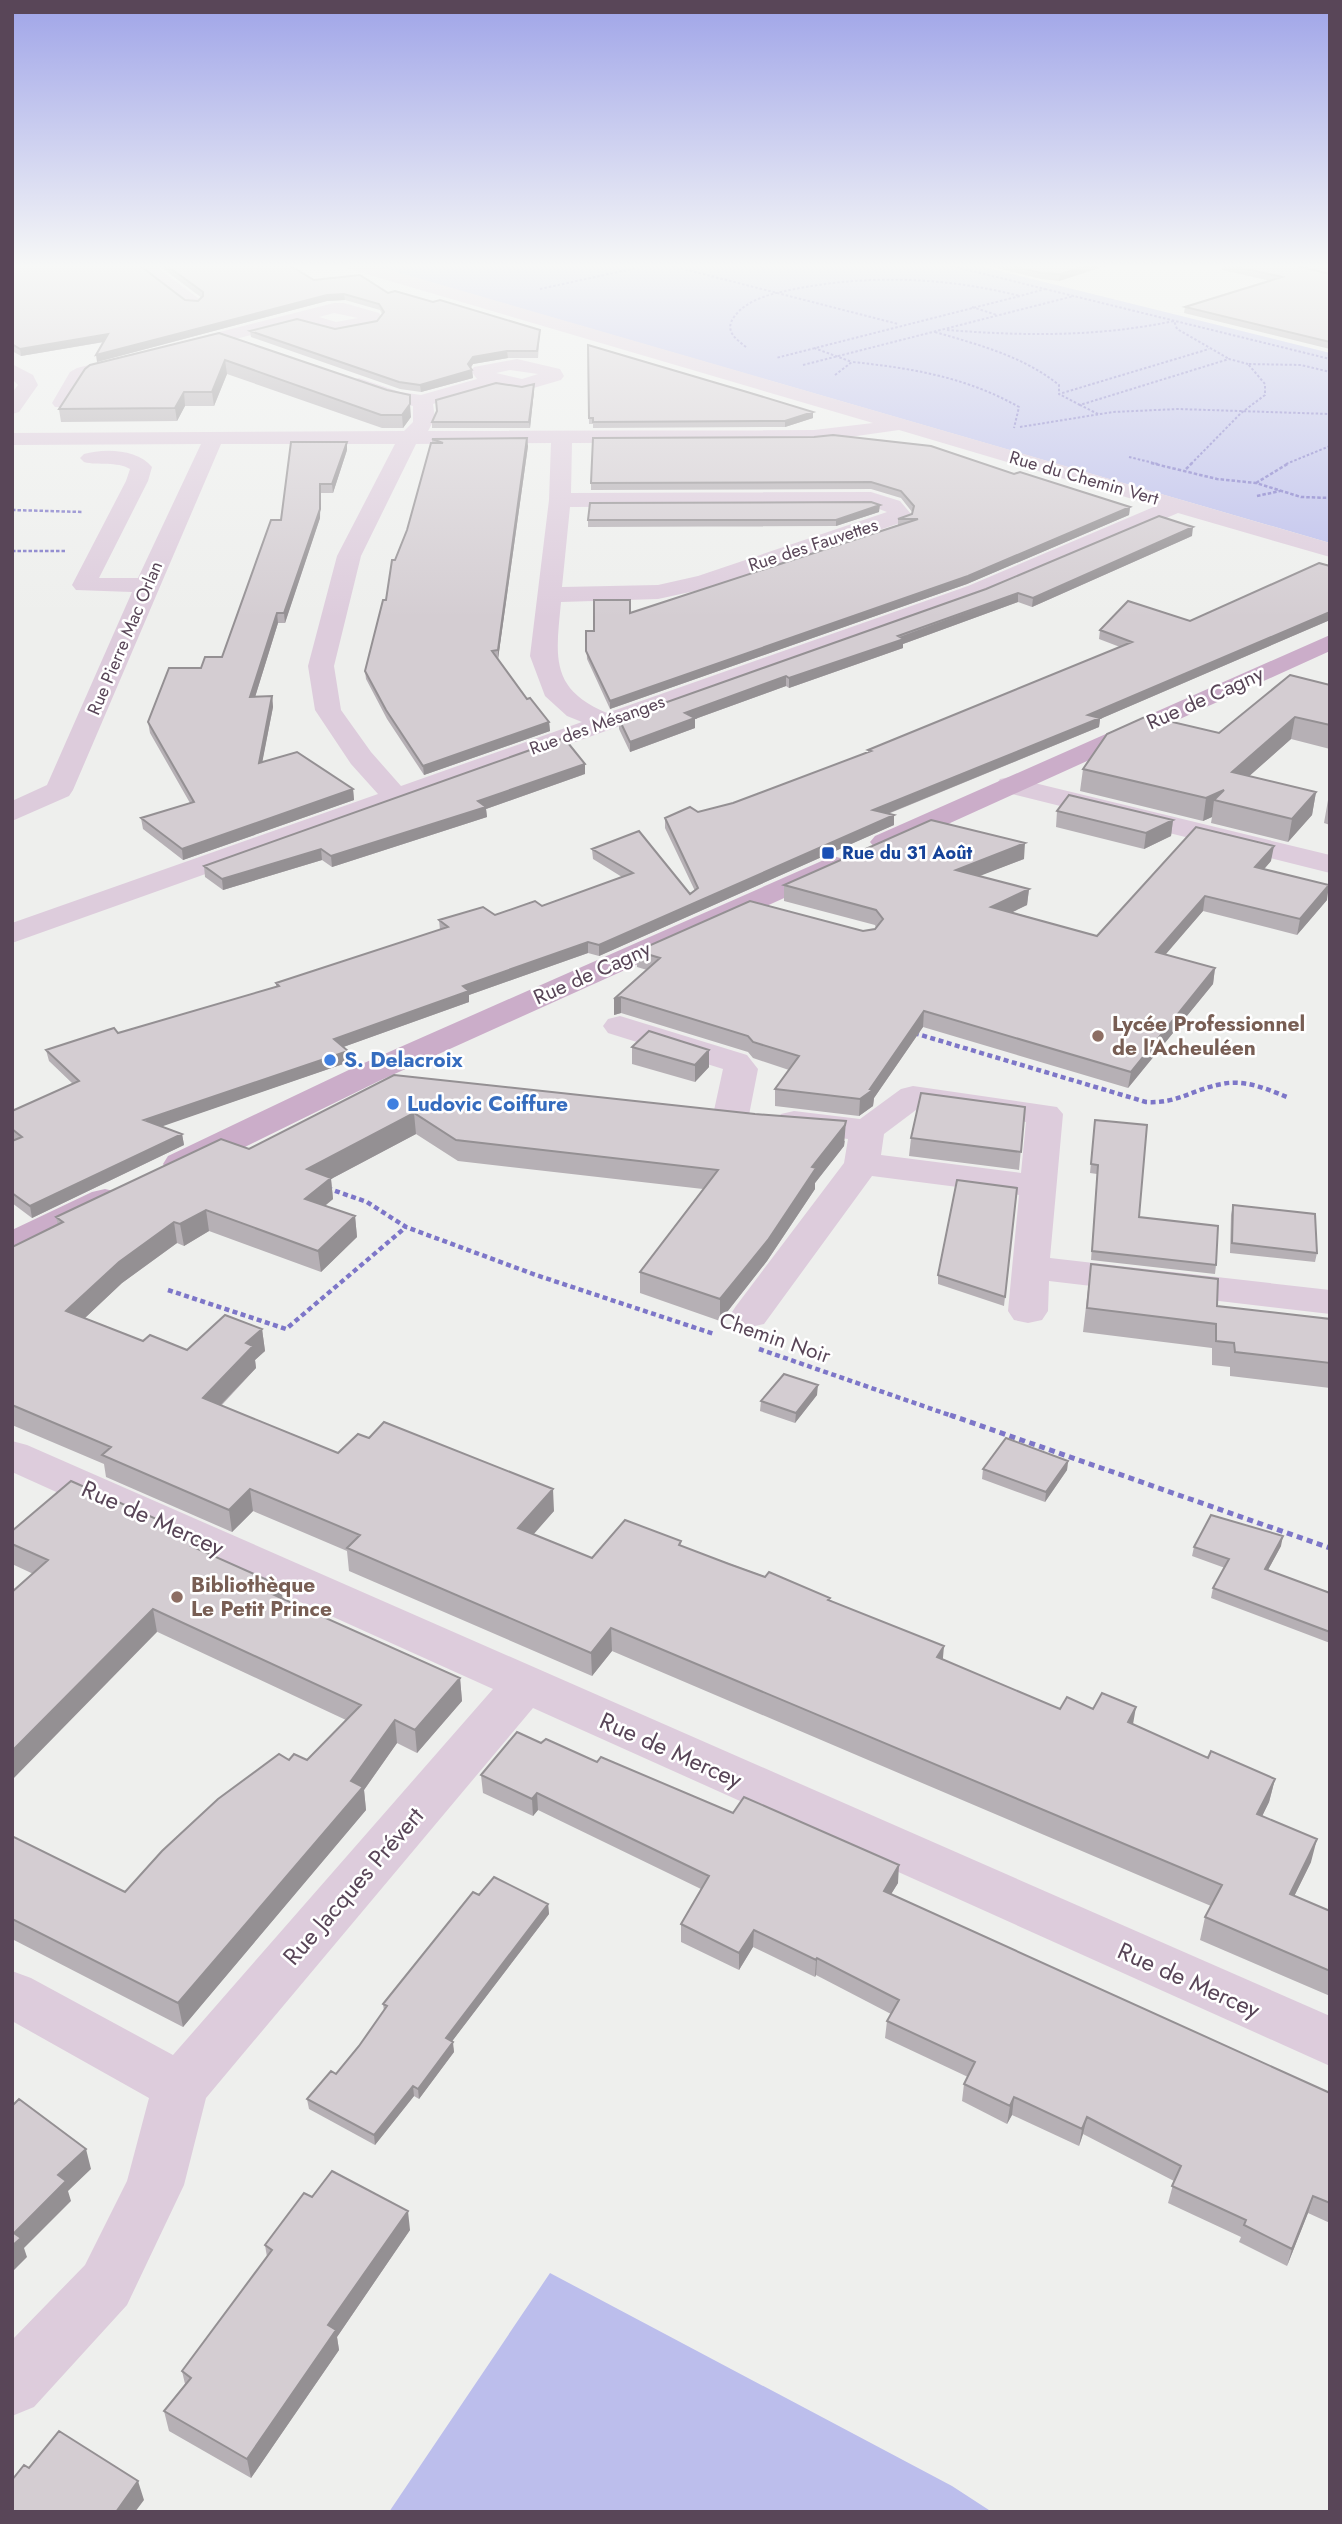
<svg xmlns="http://www.w3.org/2000/svg" width="1342" height="2524" font-family="Jost,sans-serif">
<style>
.green{fill:#bcbeec}
.lines{fill:none;stroke-linecap:round;stroke-linejoin:round}
.path-far3{stroke:#7d76c8;stroke-width:2;stroke-dasharray:2.5 2;stroke-linecap:butt}
.path-far2{stroke:#7d76c8;stroke-width:2.5;stroke-dasharray:3.5 2;stroke-linecap:butt}
.path-far1{stroke:#7d76c8;stroke-width:4.5;stroke-dasharray:5 3.5;stroke-linecap:butt}
.path{stroke:#7d76c8;stroke-width:5;stroke-dasharray:6 4.5;stroke-linecap:butt}
.minor{fill:#ddccdc;fill-rule:evenodd}
.major{fill:#cbadc9;fill-rule:evenodd}
.wall{fill:#b6b0b5}
.shaded-wall{fill:#949093}
.building{fill:#d4cdd2;stroke:#949093;stroke-width:2}
.transit-dot{fill:#1a4fb4;stroke:#fff;stroke-width:2.5}
.education-dot{fill:#8d6e63;stroke:#fff;stroke-width:2.5}
.shop-dot{fill:#3f7fe0;stroke:#fff;stroke-width:2.5}
.labels{text-anchor:middle;dominant-baseline:central;stroke-width:5;stroke-linejoin:round;paint-order:stroke}
.far-street-label{font-size:18px;fill:#594658;stroke:#fff}
.far-transit-label{font-size:18px;font-weight:bold;fill:#164399;stroke:#fff;text-anchor:start}
.street-label{font-size:21px;fill:#594658;stroke:#fff}
.education-label{font-size:21px;font-weight:bold;fill:#785e54;stroke:#fff;text-anchor:start}
.shop-label{font-size:21px;font-weight:bold;fill:#366cbe;stroke:#fff;text-anchor:start}
.near-street-label{font-size:24px;fill:#594658;stroke:#fff}
</style>
<rect width="100%" height="100%" fill="#eeefed"/>
<path class="green" d="M371 265H976L1330 353V543Z
M550 2273 952 2486 992 2512H389Z"/>
<g class="lines">
<path class="path-far3" d="M668 265 898 324
M948 265 1045 289 1020 296
M540 289 650 265
M1045 289 1330 359
M972 307 997 315
M947 330C1024 336 1098 337 1174 321L1177 329 1229 359
M935 332C979 345 1023 356 1059 385V394
M746 347C736 339 724 331 734 317 746 300 770 294 790 290 867 274 945 277 1020 296L776 358
M814 348 852 362
M803 365 1074 296
M835 375 852 362C911 368 966 377 1019 407L1014 428
M1080 405 1059 394 1209 349
M1098 414 1080 405 1229 359 1248 364
M1020 427 1113 412 1178 409 1330 414
M1129 457 1158 464
M1191 464 1241 413 1265 395V384L1248 364 1301 365 1330 372
M1286 464 1330 446"/>
<path class="path-far2" d="M1151 463 1217 479 1256 483 1301 497 1330 498
M1186 469 1192 463
M1256 483 1289 463
M1257 496 1280 491
M12 510 83 512
M12 551H65"/>
<path class="path-far1" d="M914 1033 1146 1102C1178 1104 1193 1089 1222 1084 1244 1079 1267 1089 1287 1097
M327 1188 367 1202 406 1227 533 1274 714 1334
M168 1290 286 1329 406 1227
M759 1349 955 1417"/>
<path class="path" d="M950 1415 1330 1548"/>
<path class="minor" d="M135 265H154L202 301 199 305H187Z
M347 265H373L1330 543V557L1178 513 984 596 12 943V923L378 794 351 764 315 710 308 666 337 556 395 444H221L73 790 69 796 12 821V801L47 785 132 592 76 590 72 585 126 481 130 469C117 461 98 466 84 462L80 458 84 454C104 448 138 449 152 467L148 481 99 578H138L201 444 12 445V433L404 431 413 422V406L389 401 352 388 349 384 352 380 359 378 400 392 421 395 477 379 471 371 474 367 517 359 560 369 564 376 561 380 523 391 496 386 433 404 435 418 428 431 814 430 873 423 349 269ZM510 370 538 374 522 379 496 373ZM899 430 1156 506 968 586 607 713C549 689 556 656 561 602L658 599 704 589 909 520 912 515 900 501 871 492 571 493 572 443 814 442ZM551 443 549 500 530 656 545 696 567 716 582 722 401 786 371 752 341 710 334 666 361 556 416 444ZM871 506 887 512 698 576 658 585 562 587 570 507Z
M1291 265 1330 267V277L1293 269Z
M334 303H344L379 313 382 317 377 325 335 333 298 323 91 376 85 380 69 407H55L52 403 70 372 77 368ZM334 313 358 318 336 322 319 317Z
M12 364 33 375 38 385 19 412 12 414V393L18 385 12 379Z
M1010 777 1330 855V873L1000 791 996 785 1000 779Z
M620 1016 747 1055 758 1069 749 1115 743 1122 731 1126 719 1122 713 1115 723 1069 608 1033 603 1026 608 1019Z
M913 1086 1057 1107 1063 1114 1050 1258 1330 1290V1314L1049 1281 1048 1311 1042 1320 1028 1323 1014 1320 1008 1311 1019 1195 872 1176 764 1324 750 1327 736 1324 730 1315 736 1306 844 1163 848 1139 781 1130 776 1122 781 1114 794 1111 860 1119 901 1089ZM920 1107 1026 1122 1021 1173 881 1155 884 1134Z
M12 1441 27 1445 1330 2016V2066L533 1708 206 2098 184 2185 127 2305 34 2407 12 2416V2340L85 2265 127 2181 149 2098 12 2021V1971L31 1978 173 2055 493 1689 12 1472Z"/>
<path class="major" d="M1330 635V651L895 848 885 851 875 848 870 842 875 836Z
M833 856 844 859 848 865 844 871 379 1081 194 1172 181 1175 168 1172 163 1164 168 1156 355 1067Z
M105 1189 118 1192 124 1200 118 1208 25 1253 12 1256V1230L92 1192Z"/>
</g>
<path class="wall" d="M12 265 185 300 198 301 202 298 158 265H289L314 280 388 293 433 302 540 330 538 358H508L473 364 471 368 472 370 473 378 421 392 400 389 251 337 250 331 335 329 377 321 382 314 380 310 345 300 327 301 97 362 104 342 21 356 12 351Z
M984 265H1108L1059 281 1041 279Z
M1223 265H1293L1330 274V349L1184 313 1185 307 1271 281 1222 270Z
M219 333 411 417 403 428H382L227 374 214 406H185L177 421 61 422 59 409Z
M588 345 813 412V418L785 427 593 428V424H589Z
M534 391 530 428H432V422Z
M432 439 528 446 498 659 527 699 549 722 550 731 424 775 387 719 366 679 365 671 386 600 395 560 407 530 432 443Z
M347 450 333 493H321L320 518 285 623H278L255 697 272 696 273 707 262 762 353 789 354 800 183 860 143 829 141 818 190 803 150 733 148 722 201 668 222 657 281 520Z
M1014 474 1130 507 1129 515 967 584 610 709 587 659 586 631H594L630 613 898 525V519L912 514V512L901 498 871 489 591 490V483Z
M879 512 836 526 588 527V520Z
M1192 536 1032 607 1018 602 903 644V648L789 688 786 686 695 719V728L630 752 619 729V719Z
M1330 566V620L1100 719 1099 727 888 814 894 815V825L599 956 588 953 469 995V1002L343 1047 348 1051 349 1062 161 1126 182 1134 184 1145 32 1218 12 1203V1141L14 1140 12 1138V1111L73 1084 49 1061 46 1050 118 1033 276 987V983L440 930 439 920 495 915 542 906 622 877 593 859 592 849 690 894 695 891 665 828V818L698 812 733 803 868 752V750L1120 647 1099 639 1100 630 1190 621Z
M1330 685V749L1291 739 1249 776 1316 792 1312 815 1288 842 1211 823 1212 817 1203 821 1080 791 1083 769 1219 733Z
M585 774 486 809 487 817 332 867 322 860 223 890 205 877 204 866Z
M1330 798V825L1324 823 1328 800Z
M1057 811 1173 820 1171 836 1144 849 1056 827Z
M1024 859 978 876 1029 889 1027 905 1012 912 1097 936 1271 861 1264 869 1327 900 1297 935 1203 911 1165 954 1215 968 1213 984 1128 1088 923 1027 874 1098 873 1106 859 1116 775 1106V1089L789 1070 753 1058 748 1052 621 1013 614 1015V999L647 970 637 967V951L863 931 875 929 876 928 875 925 784 901V885Z
M632 1047 709 1050V1067L695 1082 632 1064Z
M394 1075 845 1141 844 1146 815 1183V1189L767 1261 720 1321 640 1293V1272L703 1189 458 1161 416 1134 331 1179 333 1199 325 1206 355 1216 357 1237 321 1272 209 1231 184 1246 177 1243 122 1283 85 1318 143 1341 187 1350 262 1329 265 1351 255 1360 256 1368 221 1406 338 1453 554 1511 533 1534 592 1558 681 1546 830 1600 943 1660 1060 1709 1133 1724 1208 1758 1275 1779 1269 1802 1262 1816 1311 1862 1294 1896 1330 1911V1996L1200 1940 1205 1917 1211 1906 612 1651 592 1676 349 1571 347 1551 253 1511 232 1532 106 1477 104 1464 12 1425V1247L58 1225 56 1217 249 1149Z
M1025 1107 1019 1170 909 1156 911 1138Z
M1095 1120 1139 1217 1216 1265 1215 1274 1091 1260 1097 1174 1090 1173Z
M1017 1188 1004 1306 938 1284V1275Z
M1233 1205 1317 1253 1315 1262 1230 1253 1231 1215Z
M1091 1264 1217 1306 1330 1319V1388L1230 1376V1367L1212 1365V1348L1083 1332Z
M817 1395 795 1423 760 1411 761 1401Z
M1068 1461 1067 1470 1045 1502 982 1479 983 1469Z
M12 1531 199 1538 201 1550 283 1599 460 1678 462 1701 417 1753 397 1743 364 1790 366 1810 183 2027 12 1939V1836L125 1892 289 1760H307L346 1720 12 1564Z
M1281 1546 1268 1570 1330 1593V1643L1211 1598 1213 1588 1225 1568 1192 1556 1194 1547Z
M541 1743 597 1762 733 1813 898 1883 891 1894 1330 2093V2223L1308 2213 1287 2266 1239 2242 1241 2237 1168 2203 1174 2181 1083 2134 1079 2146 1012 2115 1007 2124 962 2101 964 2084 968 2077 885 2038 887 2021 891 2014 816 1975 815 1977 753 1947 739 1970 681 1942V1924L701 1889 538 1810 533 1816 483 1793 481 1775Z
M479 1895 548 1904 549 1914 452 2041 454 2052 419 2099 414 2096 375 2145 309 2109 307 2099 336 2074 359 2046 384 2011 383 2004Z
M312 2197 410 2230 337 2337 339 2350 251 2478 169 2431 164 2411 185 2384 182 2371 267 2257 265 2245Z"/>
<path class="shaded-wall" d="M1090 265H1108L1059 281 1060 274Z
M344 294 345 300 327 301 97 362 96 355 327 295Z
M108 334 109 341 21 356 20 349Z
M507 351 508 358 473 364 468 371V364L473 357Z
M225 360 227 374 214 406 212 392Z
M472 370 473 378 421 392 420 385Z
M534 384V391L530 428 529 422Z
M184 392 185 406 177 421 175 408Z
M410 404 411 417 403 428 402 415Z
M813 412V418L785 427V421Z
M527 438 528 446 498 659V650Z
M347 442V450L333 493 332 484Z
M320 484V518L285 623 284 613Z
M880 505 879 512 836 526V520Z
M1130 507 1129 515 967 584 610 709V701Z
M1193 527 1192 536 1032 607 1033 598Z
M1018 593V602L903 644V648L789 688V678Z
M1330 612V620L1100 719 1099 727 872 820 873 810 1088 715Z
M277 613 278 623 252 707 250 697Z
M786 676V686L695 719V728L630 752V742L685 713Z
M272 696 273 707 260 774 259 763Z
M1295 717 1291 739 1228 795 1232 772Z
M549 722 550 731 424 775 423 766Z
M585 764V774L486 809 487 817 332 867 331 856 478 801Z
M353 789 354 800 183 860 182 849Z
M1224 790 1214 800 1212 817 1203 821 1206 798Z
M1316 792 1312 815 1288 842 1292 819Z
M894 815V825L599 956V945Z
M1173 820 1171 836 1144 849 1146 833Z
M1025 843 1024 859 954 886 956 870Z
M1274 846 1271 861 1253 882 1255 867Z
M321 849 322 860 223 890 222 879Z
M1329 885 1327 900 1297 935 1300 919Z
M1029 889 1027 905 990 923 991 907Z
M1205 896 1203 911 1154 968 1156 952Z
M588 942V953L469 995V1002L335 1050 334 1039 463 986Z
M1215 968 1213 984 1128 1088 1131 1072Z
M621 997V1013L614 1015V999Z
M924 1011 923 1027 874 1098 873 1106 859 1116 860 1099 870 1089Z
M709 1050V1067L695 1082V1065Z
M348 1051 349 1062 146 1132 144 1120Z
M414 1113 416 1134 331 1179 333 1199 307 1220 305 1199 307 1169Z
M846 1121 844 1146 815 1183V1189L767 1261 720 1321V1299L812 1167Z
M182 1134 184 1145 32 1218 30 1206Z
M206 1210 209 1231 184 1246 180 1224Z
M355 1216 357 1237 321 1272 318 1251Z
M174 1222 177 1243 122 1283 70 1332 66 1311 119 1262Z
M262 1329 265 1351 255 1360 256 1368 206 1420 203 1398 246 1343Z
M818 1385 817 1395 795 1423 796 1413Z
M1068 1461 1067 1470 1045 1502 1046 1492Z
M250 1489 253 1511 232 1532 229 1510Z
M553 1489 554 1511 519 1551 518 1528Z
M1283 1536 1281 1546 1263 1579 1265 1569Z
M199 1538 203 1561 191 1546Z
M281 1586 284 1608 272 1594Z
M153 1609 157 1632 12 1780V1751Z
M611 1628 612 1651 592 1676 591 1653Z
M944 1646 942 1669 937 1657Z
M460 1678 462 1701 417 1753 415 1730Z
M1136 1707 1132 1730 1128 1722Z
M395 1720 397 1743 364 1790 366 1810 183 2027 178 2003 351 1781Z
M1275 1779 1269 1802 1252 1837 1257 1814Z
M537 1793 538 1810 533 1816 532 1799Z
M1317 1839 1311 1862 1284 1917 1290 1894Z
M899 1865 898 1883 882 1909 884 1891Z
M548 1904 549 1914 447 2048 446 2038Z
M754 1930 753 1947 739 1970V1953Z
M817 1958 816 1975 815 1977 816 1960Z
M453 2042 454 2052 419 2099 418 2089Z
M413 2086 414 2096 375 2145 374 2135Z
M1014 2097 1012 2115 1007 2124 1010 2106Z
M1087 2117 1083 2134 1079 2146 1082 2129Z
M86 2149 91 2169 68 2191 71 2201 24 2248 27 2257 12 2272V2246L14 2233 58 2175Z
M1313 2196 1308 2213 1287 2266 1292 2249Z
M408 2211 410 2230 337 2337 339 2350 251 2478 247 2459 328 2325Z
M138 2481 144 2500 135 2512H116Z"/>
<path class="building" d="M12 265H139L185 300 198 301 203 296V292L166 265H289L314 280 360 275 388 293 395 291 433 302 440 300 540 330 537 351H507L473 357 468 364 472 370 420 385 399 382 250 331 297 319 335 329 377 321 384 312 379 304 344 294 327 295 96 355 108 334 20 349 12 344Z
M1010 265H1090L1060 274 1041 273Z
M1228 265H1293L1330 274V342L1185 307 1282 277Z
M219 333 387 390 410 395V404L402 415H381L225 360 212 392H184L175 408 59 409 85 369 90 365Z
M588 345 747 392 813 412 785 421 593 422V418H589Z
M496 383 522 387 534 384 529 422H432L437 411 436 400Z
M833 435 931 446 1014 474 1020 472 1130 507 968 576 610 701 586 651V631H594V600H630V613L918 519H898L912 514 914 506 901 491 871 482 591 483 593 438 814 437Z
M527 438 498 650 492 651 527 699 530 698 549 722 423 766 386 710 365 671 383 600H386L392 560H395L407 530 431 443H443L432 439Z
M291 442H347L332 484H320V509L284 613H277L250 697 272 696 259 763 297 752 353 789 182 849 141 818 194 802 148 722 169 668H201L205 657H222L271 520H281Z
M871 502 880 505 836 520H588L590 503Z
M1159 516 1193 527 1033 598 1018 593 898 636 904 639 789 678 786 676 685 713 695 718 630 742 619 719 986 589Z
M1319 563 1330 566V612L1088 715 1100 718 873 810 894 815 599 945 588 942 463 986 469 991 334 1039 348 1051 144 1120 182 1134 30 1206 12 1193V1141L22 1137 12 1129V1111L79 1081 46 1050 114 1028 118 1033 279 986 276 983 448 927 439 920 483 907 495 915 535 901 542 906 633 873 592 849 639 831 690 894 698 888 665 818 690 807 698 812 733 803 871 751 868 750 1132 642 1100 630 1128 601 1190 621Z
M1290 675 1330 685V725L1295 717 1232 772 1316 792 1292 819 1214 800 1224 790 1206 798 1083 769 1107 734 1147 716 1219 733Z
M564 738 585 764 478 801 486 807 331 856 321 849 222 879 204 866Z
M1069 795 1173 820 1146 833 1057 811Z
M931 820 1025 843 956 870 1029 889 991 907 1097 936 1196 827 1274 846 1255 867 1329 885 1300 919 1205 896 1156 952 1215 968 1131 1072 924 1011 870 1089H874L860 1099 775 1089 799 1056 753 1042 748 1036 621 997 614 999 660 958 637 951 750 901 863 931 875 929 883 919 876 910 784 885Z
M649 1031 709 1050 695 1065 632 1047Z
M394 1075 755 1114 846 1121 845 1125 812 1167 816 1168 768 1240 720 1299 640 1272 718 1170 456 1140 414 1113 307 1169 331 1178 305 1199 355 1216 318 1251 206 1210 180 1224 174 1222 119 1262 66 1311 143 1341 150 1335 187 1350 225 1315 262 1329 246 1343 253 1346 203 1398 338 1453 358 1434 369 1438 384 1422 553 1489 518 1528 592 1558 625 1520 681 1541 679 1545 729 1564 765 1577 769 1572 830 1598 828 1600 944 1646 937 1657 1060 1709 1067 1697 1093 1709 1102 1693 1136 1707 1128 1722 1208 1758 1211 1751 1275 1779 1257 1814 1317 1839 1290 1894 1330 1911V1971L1205 1917 1222 1885 611 1628 591 1653 347 1548 360 1535 250 1489 229 1510 102 1455 111 1447 12 1405V1247L63 1222 56 1217 221 1139 249 1149Z
M921 1093 1025 1107 1021 1152 911 1138Z
M1095 1120 1147 1125 1139 1217 1218 1226 1216 1265 1092 1251 1098 1165 1091 1164Z
M957 1180 1017 1188 1005 1297 938 1275Z
M1233 1205 1315 1214 1317 1253 1232 1243Z
M1091 1264 1218 1279 1217 1306 1330 1319V1363L1235 1352 1234 1343 1216 1341V1324L1087 1308Z
M784 1374 818 1385 796 1413 761 1401Z
M1006 1438 1068 1461 1046 1492 983 1469Z
M71 1481 199 1538 191 1546 281 1586 272 1594 460 1678 415 1730 395 1720 351 1781 363 1787 178 2003 12 1919V1836L125 1892 162 1851 218 1799 279 1754 289 1760 294 1754 307 1760 361 1705 153 1609 12 1751V1592L48 1560 12 1544V1531Z
M1211 1515 1283 1536 1265 1569 1330 1593V1632L1213 1588 1229 1559 1194 1547Z
M517 1732 541 1743 546 1739 597 1762 601 1757 733 1813 744 1797 899 1865 884 1891 1330 2093V2203L1313 2196 1292 2249 1244 2225 1246 2220 1172 2186 1181 2166 1087 2117 1082 2129 1014 2097 1010 2106 964 2084 975 2062 887 2021 899 2000 817 1958 816 1960 754 1930 739 1953 681 1924 709 1876 537 1793 532 1799 481 1775Z
M494 1877 548 1904 446 2038 453 2042 418 2089 413 2086 374 2135 307 2099 331 2071 336 2074 359 2046 387 2006 383 2004 473 1892 479 1895Z
M19 2099 86 2149 58 2175 66 2181 14 2233 21 2238 12 2246V2106Z
M332 2171 408 2211 328 2325 336 2330 247 2459 164 2411 191 2378 182 2371 272 2250 265 2245 304 2193 312 2197Z
M59 2431 138 2481 116 2512H12V2480L24 2465 29 2468Z"/>
<linearGradient id="sky" x2="0" y2="1"><stop stop-color="#9fa4e8"/><stop offset="0.43" stop-color="#f7f8f7"/><stop offset="1" stop-color="#f7f8f7" stop-opacity="0"/></linearGradient>
<rect width="1342" height="618" fill="url(#sky)"/>
<rect class="transit-dot" x="821" y="846" width="14" height="14" rx="3.5"/>
<g class="education-dot">
<circle cx="1098" cy="1036" r="7"/>
<circle cx="177" cy="1597" r="7"/>
</g>
<g class="shop-dot">
<circle cx="330" cy="1060" r="7"/>
<circle cx="393" cy="1104" r="7"/>
</g>
<g class="labels">
<g class="far-street-label">
<text transform="translate(1084 478) rotate(16)">Rue du Chemin Vert</text>
<text transform="translate(813 545) rotate(-18)">Rue des Fauvettes</text>
<text transform="translate(125 638) rotate(-67)">Rue Pierre Mac Orlan</text>
<text transform="translate(597 725) rotate(-20)">Rue des Mésanges</text>
</g>
<g class="far-transit-label">
<text x="842" y="853">Rue du 31 Août</text>
</g>
<g class="street-label">
<text transform="translate(1205 698) rotate(-24)">Rue de Cagny</text>
<text transform="translate(592 973) rotate(-24)">Rue de Cagny</text>
<text transform="translate(775 1338) rotate(19)">Chemin Noir</text>
</g>
<g class="education-label">
<text x="1112" y="1024">Lycée Professionnel<tspan x="1112" dy="24">de l'Acheuléen</tspan></text>
<text x="191" y="1585">Bibliothèque<tspan x="191" dy="24">Le Petit Prince</tspan></text>
</g>
<g class="shop-label">
<text x="344" y="1060">S. Delacroix</text>
<text x="407" y="1104">Ludovic Coiffure</text>
</g>
<g class="near-street-label">
<text transform="translate(153 1518) rotate(24)">Rue de Mercey</text>
<text transform="translate(671 1750) rotate(24)">Rue de Mercey</text>
<text transform="translate(353 1886) rotate(-49)">Rue Jacques Prévert</text>
<text transform="translate(1189 1980) rotate(24)">Rue de Mercey</text>
</g>
</g>
<rect width="1342" height="2524" fill="none" stroke="#594658" stroke-width="28"/>
</svg>
